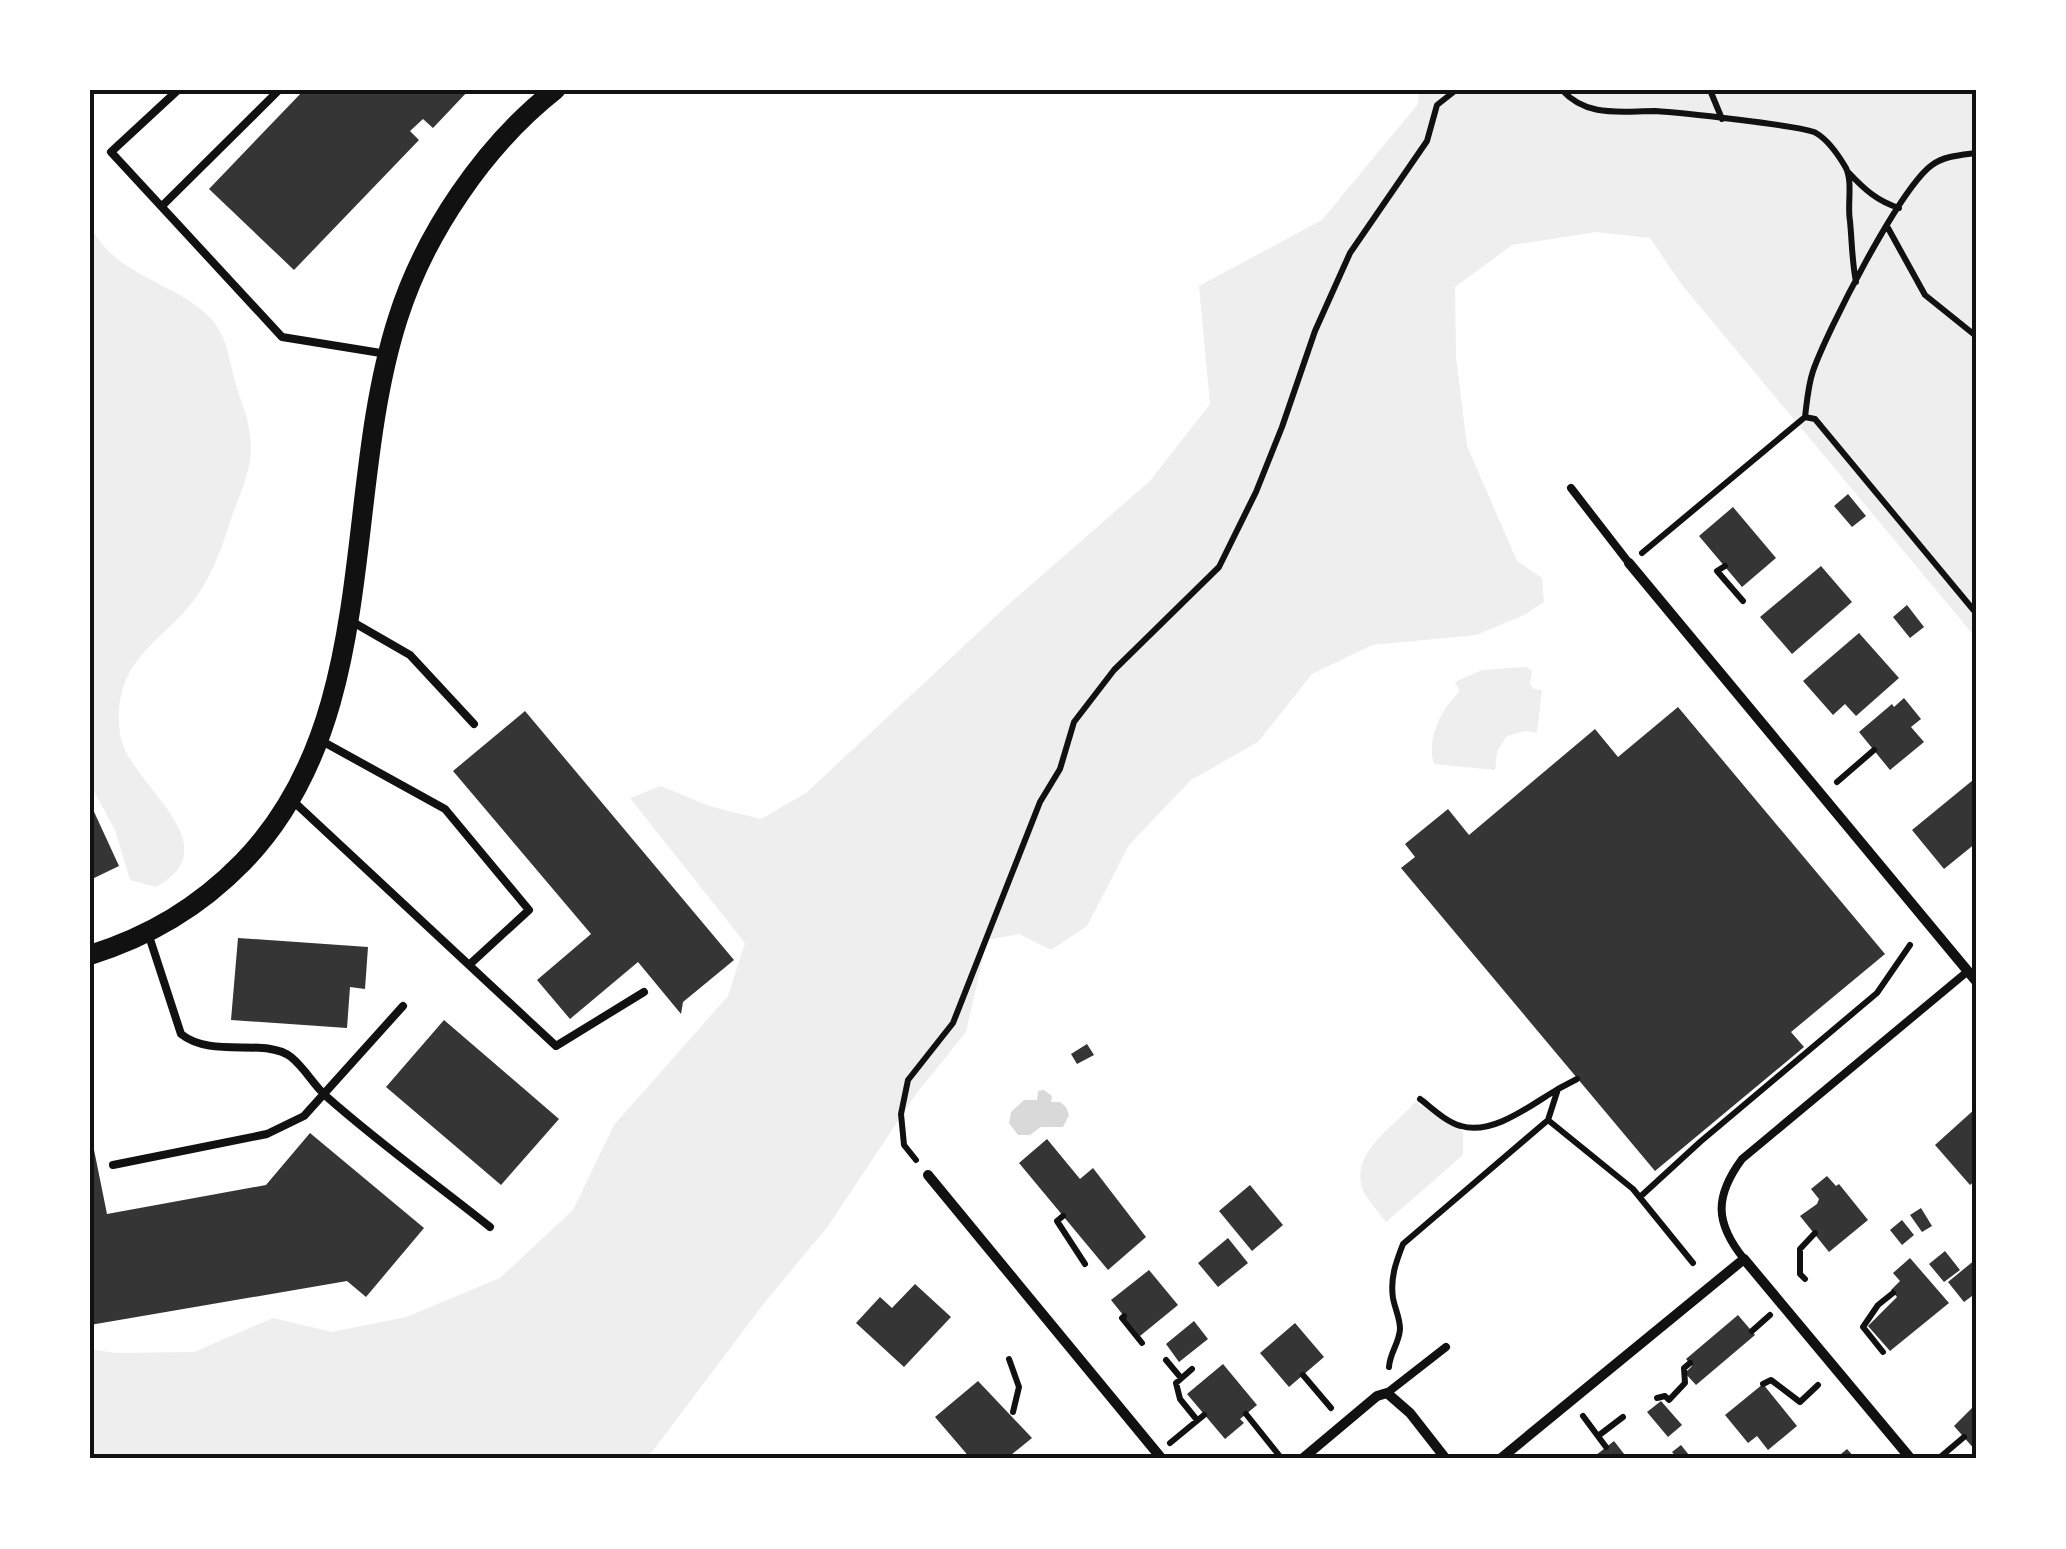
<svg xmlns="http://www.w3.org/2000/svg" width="2066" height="1549" font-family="'IBM Plex Serif',serif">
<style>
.green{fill:#eee}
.water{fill:#d9d9d9}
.building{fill:#353535}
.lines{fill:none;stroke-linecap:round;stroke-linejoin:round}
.path{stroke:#111;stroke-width:6}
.service{stroke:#111;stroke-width:8}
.minor{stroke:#111;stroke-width:10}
.secondary{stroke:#111;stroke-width:20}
.neatline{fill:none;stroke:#111;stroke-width:4}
</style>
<rect width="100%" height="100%" fill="#fff"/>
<path class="green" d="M1419 90H1976V638L1682 285 1650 238 1596 232 1512 245 1455 287 1456 357 1467 446 1517 561 1542 578 1544 602 1524 615 1476 635 1372 645 1312 674 1258 742 1191 780 1129 845 1087 926 1051 950 1019 934 987 940 966 1032 916 1094 828 1226 765 1302 652 1452 639 1459H90V1349L116 1353 194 1352 273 1318 332 1332 406 1317 500 1278 573 1210 614 1125 728 996 745 943 630 798 661 786 709 806 761 819 806 793 1009 604 1150 481 1210 404 1199 286 1322 220 1418 104Z
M90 225C117 282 189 283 218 328 229 346 230 366 236 385 240 400 247 414 249 429 256 461 243 486 232 516 220 552 211 581 186 610 159 640 128 657 120 700 118 713 118 732 123 745 140 791 229 847 156 887L130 880 115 830 90 784Z
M1525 667 1532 670 1530 684 1534 689 1542 690 1537 733 1525 731 1507 736 1497 751 1495 770 1434 764C1426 738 1442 708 1460 691L1455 682 1482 670Z
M1415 1102 1463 1131V1155L1386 1222C1379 1212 1366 1199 1362 1188 1351 1150 1396 1126 1415 1102Z"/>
<path class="water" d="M1044 1090 1052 1096 1051 1102H1060L1066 1107 1069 1115 1063 1127H1041L1030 1135H1018L1009 1123 1011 1112 1024 1100H1037L1038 1091Z"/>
<path class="building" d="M304 90H469L433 128 423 119 410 131 419 140 294 270 209 189Z
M1848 494 1866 516 1852 527 1834 506Z
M1733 507 1776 558 1742 587 1699 536Z
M1821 566 1852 602 1792 654 1760 617Z
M1907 605 1924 627 1910 638 1893 617Z
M1859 633 1899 678 1856 716 1845 704 1833 715 1803 681Z
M1904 698 1921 719 1911 727 1924 742 1890 770 1859 732 1892 704 1894 707Z
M1678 707 1885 954 1791 1032 1804 1047 1655 1171 1401 868 1415 857 1405 844 1448 809 1469 835 1595 729 1618 757Z
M525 711 734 960 683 1002 681 1014 638 962 570 1019 537 980 591 934 453 771Z
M1973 780 1976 784V843L1944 869 1912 830Z
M90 803 119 866 90 880Z
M238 938 368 947 365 989 350 987 347 1028 231 1020Z
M444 1020 559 1119 501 1185 386 1087Z
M1087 1044 1094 1055 1077 1064 1071 1054Z
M1976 1108V1180L1970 1185 1935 1145Z
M90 1130 107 1214 266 1185 310 1133 424 1228 366 1297 347 1281 90 1325Z
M1047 1139 1080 1179 1093 1168 1146 1237 1108 1270 1019 1163Z
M1827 1176 1836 1186 1839 1184 1868 1220 1829 1252 1800 1216 1817 1204 1819 1199 1811 1189Z
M1250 1185 1283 1225 1252 1251 1219 1211Z
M1921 1208 1932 1226 1922 1232 1910 1215Z
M1902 1220 1914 1235 1902 1245 1890 1230Z
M1228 1238 1248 1263 1218 1287 1198 1263Z
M1945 1251 1960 1270 1944 1282 1929 1264Z
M1910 1258 1949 1303 1890 1351 1868 1326 1897 1297 1891 1290 1900 1281 1893 1273Z
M1976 1259V1293L1964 1302 1948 1282Z
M1149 1270 1178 1305 1140 1336 1111 1300Z
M915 1284 951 1317 904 1367 856 1323 880 1297 892 1308Z
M1738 1315 1755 1335 1696 1385 1685 1373 1692 1366 1686 1359Z
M1194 1321 1208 1339 1179 1362 1166 1344Z
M1295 1323 1324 1357 1289 1387 1260 1353Z
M1223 1364 1257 1405 1240 1419 1244 1423 1225 1439 1187 1394Z
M978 1381 1032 1438 1006 1459H971L935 1417Z
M1763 1384 1797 1426 1768 1450 1757 1436 1748 1443 1725 1415Z
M1661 1401 1682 1425 1668 1437 1647 1412Z
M1976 1404V1451L1954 1426Z
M1614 1441 1628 1459H1591Z
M1681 1445 1689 1455 1685 1459H1678L1672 1452Z
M1847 1449 1856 1459H1835Z"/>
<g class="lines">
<path class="path" d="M1562 90C1587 118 1621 111 1655 111 1675 112 1805 126 1816 133 1828 140 1839 156 1846 168 1853 183 1847 205 1850 221 1852 242 1852 262 1856 282
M1710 90 1722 119
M1849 173C1864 189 1877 201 1899 208
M1888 228 1925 295 1976 336
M1805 417C1807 401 1808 386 1813 371 1827 331 1900 188 1932 165 1944 156 1961 155 1976 153
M1642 553 1805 417 1815 419 1976 613
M1725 566 1717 571 1743 601
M1837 782 1874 750
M1420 1099C1432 1108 1446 1122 1461 1126 1493 1136 1532 1104 1558 1089
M1548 1120 1558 1089 1577 1079
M916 1160 904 1145 901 1114 908 1080 953 1023 1040 802 1060 769 1074 722 1114 670 1219 567 1256 492 1282 427 1315 331 1350 253 1427 141 1437 105 1456 90
M1640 1197 1700 1142 1877 993 1910 945
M1063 1216 1057 1221 1085 1264
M1805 1279 1800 1274V1249L1815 1233
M1124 1316 1122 1318 1142 1343
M1752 1331 1770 1315
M1883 1352 1863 1327 1878 1305 1893 1293
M1009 1359 1019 1387 1013 1412
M1166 1360 1181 1378
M1389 1367C1390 1352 1399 1344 1400 1329 1400 1318 1395 1309 1393 1298 1390 1278 1396 1262 1403 1244L1548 1120 1633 1189 1693 1263
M1192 1369 1176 1383 1180 1399 1197 1420
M1303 1375 1331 1408
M1763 1384 1771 1380 1800 1402 1818 1385
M1657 1398 1665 1396 1669 1400 1685 1383 1684 1368 1690 1363
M1246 1414 1282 1459
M1583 1416 1606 1447
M1598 1436 1623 1417
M1170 1443 1204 1415
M1938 1459 1964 1437"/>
<path class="service" d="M178 90 111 152 282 337 387 354
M162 206 279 90
M1571 488 1629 563
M351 621 410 655 474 724
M320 740 445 809 529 910 469 965 556 1046 644 992
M293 801 469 965
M148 933 181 1034C212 1059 266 1037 291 1057 305 1068 314 1086 327 1097 379 1143 436 1184 490 1227
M113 1165 267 1134 304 1116 403 1006
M1744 1259C1715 1223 1714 1197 1742 1159L1968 971
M1387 1393 1446 1347"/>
<path class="minor" d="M1629 563 1976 981
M928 1175 1162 1459
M1302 1459 1377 1396 1387 1393 1410 1413 1446 1459
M1500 1459 1744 1259 1911 1459"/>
<path class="secondary" d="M90 955C150 936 199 907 243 862 382 719 341 495 398 318 425 233 485 145 555 90"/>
</g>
<rect width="2066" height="1549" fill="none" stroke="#ffffff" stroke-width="185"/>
<rect x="92" y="92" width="1882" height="1364" class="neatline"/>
</svg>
